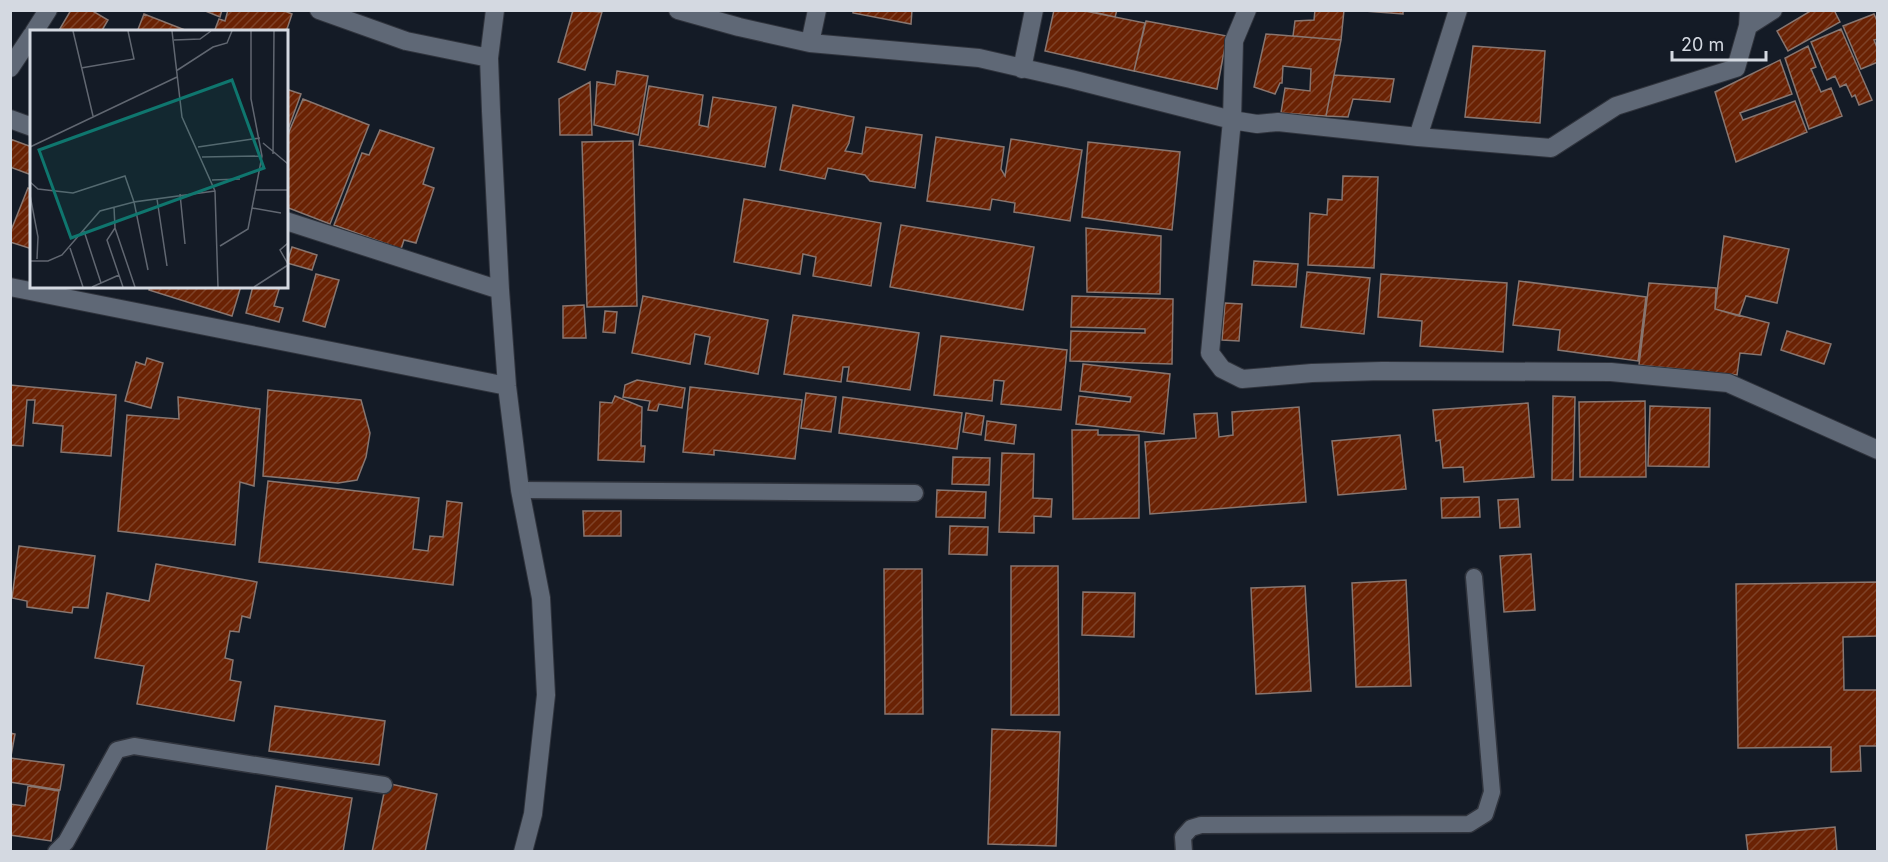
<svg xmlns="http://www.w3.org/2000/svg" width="1888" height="862" font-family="Inter,sans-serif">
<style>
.building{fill:url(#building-hatch);stroke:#887670;stroke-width:1.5}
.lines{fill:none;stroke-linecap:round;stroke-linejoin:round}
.service-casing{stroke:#30343d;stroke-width:19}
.minor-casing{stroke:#30343d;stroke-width:20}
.service{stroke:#5f6876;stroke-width:16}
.minor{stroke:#5f6876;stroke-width:18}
.inset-road{fill:none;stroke:#616771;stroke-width:1.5}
.view{fill:#0f766e;fill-opacity:0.15;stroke:#0f766e;stroke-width:3}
.inset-edge{fill:none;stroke:#d4d9e1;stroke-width:3}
</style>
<defs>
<pattern id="building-hatch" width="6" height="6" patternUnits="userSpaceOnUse" patternTransform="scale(1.5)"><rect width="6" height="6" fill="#6a2204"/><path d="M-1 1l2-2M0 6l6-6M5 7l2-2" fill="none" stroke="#7e4228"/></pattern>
</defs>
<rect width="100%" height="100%" fill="#141b26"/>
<path class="building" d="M71 10H91L108 20 101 32 92 29 90 32H58Z
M203 10H222L220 17Z
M228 10H282L292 14 286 32H214L219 19 225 21Z
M573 10 602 12 585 70 558 62Z
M853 10H912L911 24 853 13Z
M1054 10H1080L1145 23 1134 71 1045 51Z
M1085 10H1117L1115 17Z
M1315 10H1344L1341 40 1293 36 1295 21 1314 20Z
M1351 10H1403V14Z
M1808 10H1834L1840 22 1788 51 1777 31 1809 12Z
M144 14 190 32H137Z
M1874 14 1878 23V39L1874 40 1878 50V62L1861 69 1843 26Z
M1146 21 1227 36 1217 89 1134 71Z
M1841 29 1872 100 1859 105 1855 95 1852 97 1846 84 1840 87 1835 76 1827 80 1811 42Z
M1266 34 1341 40 1326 116 1281 113 1285 88 1310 91 1311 69 1283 66 1282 83H1280L1275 94 1254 87Z
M1473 46 1545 51 1540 123 1465 117Z
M1808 46 1816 67 1811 69 1821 92 1831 88 1842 116 1809 129 1785 58Z
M1780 60 1792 94 1740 113 1743 120 1795 101 1807 132 1736 162 1715 92Z
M617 71 648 76 638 135 594 125 597 82 615 85Z
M1334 75 1394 79 1390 102 1353 99 1348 117 1326 116Z
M590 82 592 135H560L559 99Z
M649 86 703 95 699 125 708 127 713 97 776 107 765 167 639 145Z
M286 89 301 94 286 135Z
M303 99 369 125 330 224 286 207V139Z
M793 105 854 117 849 143 845 151 862 154 866 127 922 135 915 188 870 181 865 175 828 168 825 179 780 170Z
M380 130 434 148 423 184 434 188 416 243 404 240 401 249 334 225 362 153 369 155Z
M936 137 1004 147 1001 169 1005 176 1011 139 1082 150 1070 221 1014 212 1015 203 992 199 990 210 927 201Z
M10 139 32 147V168L29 174 10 167Z
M633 141 637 306 587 307 582 142Z
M1088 142 1180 152 1172 230 1082 217Z
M1343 176 1378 177 1374 268 1308 265 1310 213 1327 215 1328 199 1342 200Z
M28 188 32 189V249L10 242V233Z
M744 199 881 223 871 286 813 276 816 257 803 254 800 274 734 262Z
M901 225 1034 247 1023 310 890 287Z
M1086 228 1161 236 1160 294 1087 292Z
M1724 236 1789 249 1777 303 1746 296 1739 316 1715 309Z
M292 247 317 255 312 270 287 263Z
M1254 261 1298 264 1296 287 1252 285Z
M1307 272 1370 278 1364 334 1301 327Z
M316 274 339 280 325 327 303 321Z
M1381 274 1507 283 1503 352 1420 346 1422 321 1378 317Z
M1519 281 1646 297 1638 361 1558 350 1560 330 1513 325Z
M1649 283 1716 288 1715 309 1769 323 1761 355 1740 353 1737 375 1639 365Z
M150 286H241L232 316 149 290Z
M253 286H280L274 306 283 308 279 322 246 313Z
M643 296 768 320 758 374 705 364 710 337 695 334 690 364 632 353Z
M1072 296 1173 299 1172 364 1070 361 1071 331 1145 333V329L1071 327Z
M1225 303 1242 304 1239 341 1222 340Z
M584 305 586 338H563V306Z
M605 311 617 312 615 333 603 332Z
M793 315 919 333 910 390 847 381 849 367H843L841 382 784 374Z
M1787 331 1831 344 1824 364 1781 350Z
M941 336 1067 350 1061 410 1001 404 1004 381 994 380 992 401 934 395Z
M147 358 163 363 151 408 125 401 136 362 145 365Z
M1083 364 1170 374 1164 434 1076 424 1079 396 1130 402 1131 397 1080 391Z
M637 380 685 388 682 408 659 404 657 411 648 410 650 401 623 397 625 385Z
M10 385 116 395 111 456 61 452 63 426 33 423 35 400H27L23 446 10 445Z
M690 387 802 400 795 459 714 450V455L683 452Z
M268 390 361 400 370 433 366 457 357 480 338 483 263 476Z
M806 393 836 397 831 432 801 428Z
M615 396 642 407 641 446H645L644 462 598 460 600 402 612 403Z
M1553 396 1575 397 1573 480H1552Z
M178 397 260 409 254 486 240 482 235 545 118 531 127 415 179 419Z
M843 397 962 413 957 449 839 433Z
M1645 401 1646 477H1580L1579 402Z
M1528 403 1534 477 1464 482 1463 467 1443 468 1440 440 1436 441 1433 410Z
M1650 406 1710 408 1709 467 1648 466Z
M1299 407 1306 502 1150 514 1145 442 1196 438 1194 414 1217 413 1219 437 1233 435 1232 412Z
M966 413 984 416 981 435 963 432Z
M987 421 1016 425 1014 444 985 440Z
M1072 430H1098V435H1139V518L1073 519Z
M1400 435 1406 489 1338 495 1332 441Z
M1002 453 1034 454 1033 498 1052 499 1051 517 1034 516V533L999 532Z
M953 457 990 458 989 485 952 484Z
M268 481 419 498 413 549 428 551 430 536 443 537 447 501 462 503 453 585 259 562Z
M937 490 986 492 985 518 936 517Z
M1479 497 1480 517 1442 518 1441 498Z
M1518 499 1520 527 1500 528 1498 500Z
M583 511H621V536H584Z
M950 526 988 527 987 555 949 554Z
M19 546 95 556 88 608 73 607 72 613 27 607V601L12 598Z
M1531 554 1535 610 1504 612 1500 556Z
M156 564 257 582 250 618 242 616 239 632 230 631 225 658 233 660 230 680 241 682 234 721 137 704 144 666 95 658 107 593 149 601Z
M1011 566H1058L1059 715H1011Z
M884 569H922L923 714H885Z
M1406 580 1411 686 1356 687 1352 583Z
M1878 582V636L1843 637 1844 690H1878V746H1860L1861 771 1831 772V747L1738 748 1736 584Z
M1305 586 1311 691 1256 694 1251 588Z
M1083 592 1135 593 1134 637 1082 635Z
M275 706 385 721 379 765 269 751Z
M992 729 1060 732 1056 846 988 844Z
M10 733 15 734 11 756H10Z
M10 758 64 765 60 790 10 782Z
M386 783 437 794 425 852H372Z
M28 786 59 791 51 841 10 835V804L25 806Z
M276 786 352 798 343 852H266Z
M1835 827 1837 852H1748L1746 835Z"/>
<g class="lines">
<g class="service-casing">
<path id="service" d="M520 490 915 493
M56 852 66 842 117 750 134 746 384 785
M1184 852 1183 837 1191 828 1201 825 1469 824 1485 814 1492 792 1474 577"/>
</g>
<g class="minor-casing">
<path id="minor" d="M319 10 406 41 489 58
M495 10 489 58 491 111 500 290 507 386 520 490 541 598 546 695 533 814 523 852
M678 10 739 27 810 43 979 58 1071 79 1232 120 1234 41 1247 10
M1749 10 1748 26 1736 68 1616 106 1551 148 1418 137 1278 122 1257 124 1232 120 1210 353 1222 369 1242 379 1312 373 1382 371 1611 372 1728 383 1878 450
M1748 26 1773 10
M34 32 48 10
M810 43 817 10
M10 68 32 35
M1022 69 1034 10
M10 119 32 127
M1418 137 1458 10
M286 221 500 290
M10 287 507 386"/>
</g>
<use href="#service" class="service"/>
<use href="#minor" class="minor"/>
</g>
<g transform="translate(30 30)">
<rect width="258" height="258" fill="#141b26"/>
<path class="inset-road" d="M43 1 63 86M142 1 152 87 185 161 188 257M144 10 170 9 181 1M51 38 104 29 98 1M146 41 183 17 197 13 202 1M233 113 258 134M0 117 147 47M168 117 230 108M243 124 244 1M172 127 232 126M182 150 210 149M0 152 8 159 43 163 95 146 104 172 70 181 32 225 18 231H0M225 160H258M150 164 155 214M0 165 8 207 7 229M127 169 137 236M84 177 85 198 105 257M222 178 251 183M85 198 77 210 93 257M54 201 71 253M258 213 250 220 258 234M190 216 218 199 232 126 221 69V1M40 218 53 257M118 240 104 172 185 161M62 257 89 245M224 257 258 235"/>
<path class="view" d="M202 50 234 138 41 208 9 120Z"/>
<rect width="258" height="258" class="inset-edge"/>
</g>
<rect width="1888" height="862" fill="none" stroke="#d4d9e1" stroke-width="24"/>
<path d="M1672 51v9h94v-9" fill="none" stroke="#d4d9e1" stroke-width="3"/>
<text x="1681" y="51" font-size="18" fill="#d4d9e1" stroke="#141b26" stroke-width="4.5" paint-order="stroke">20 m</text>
</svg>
